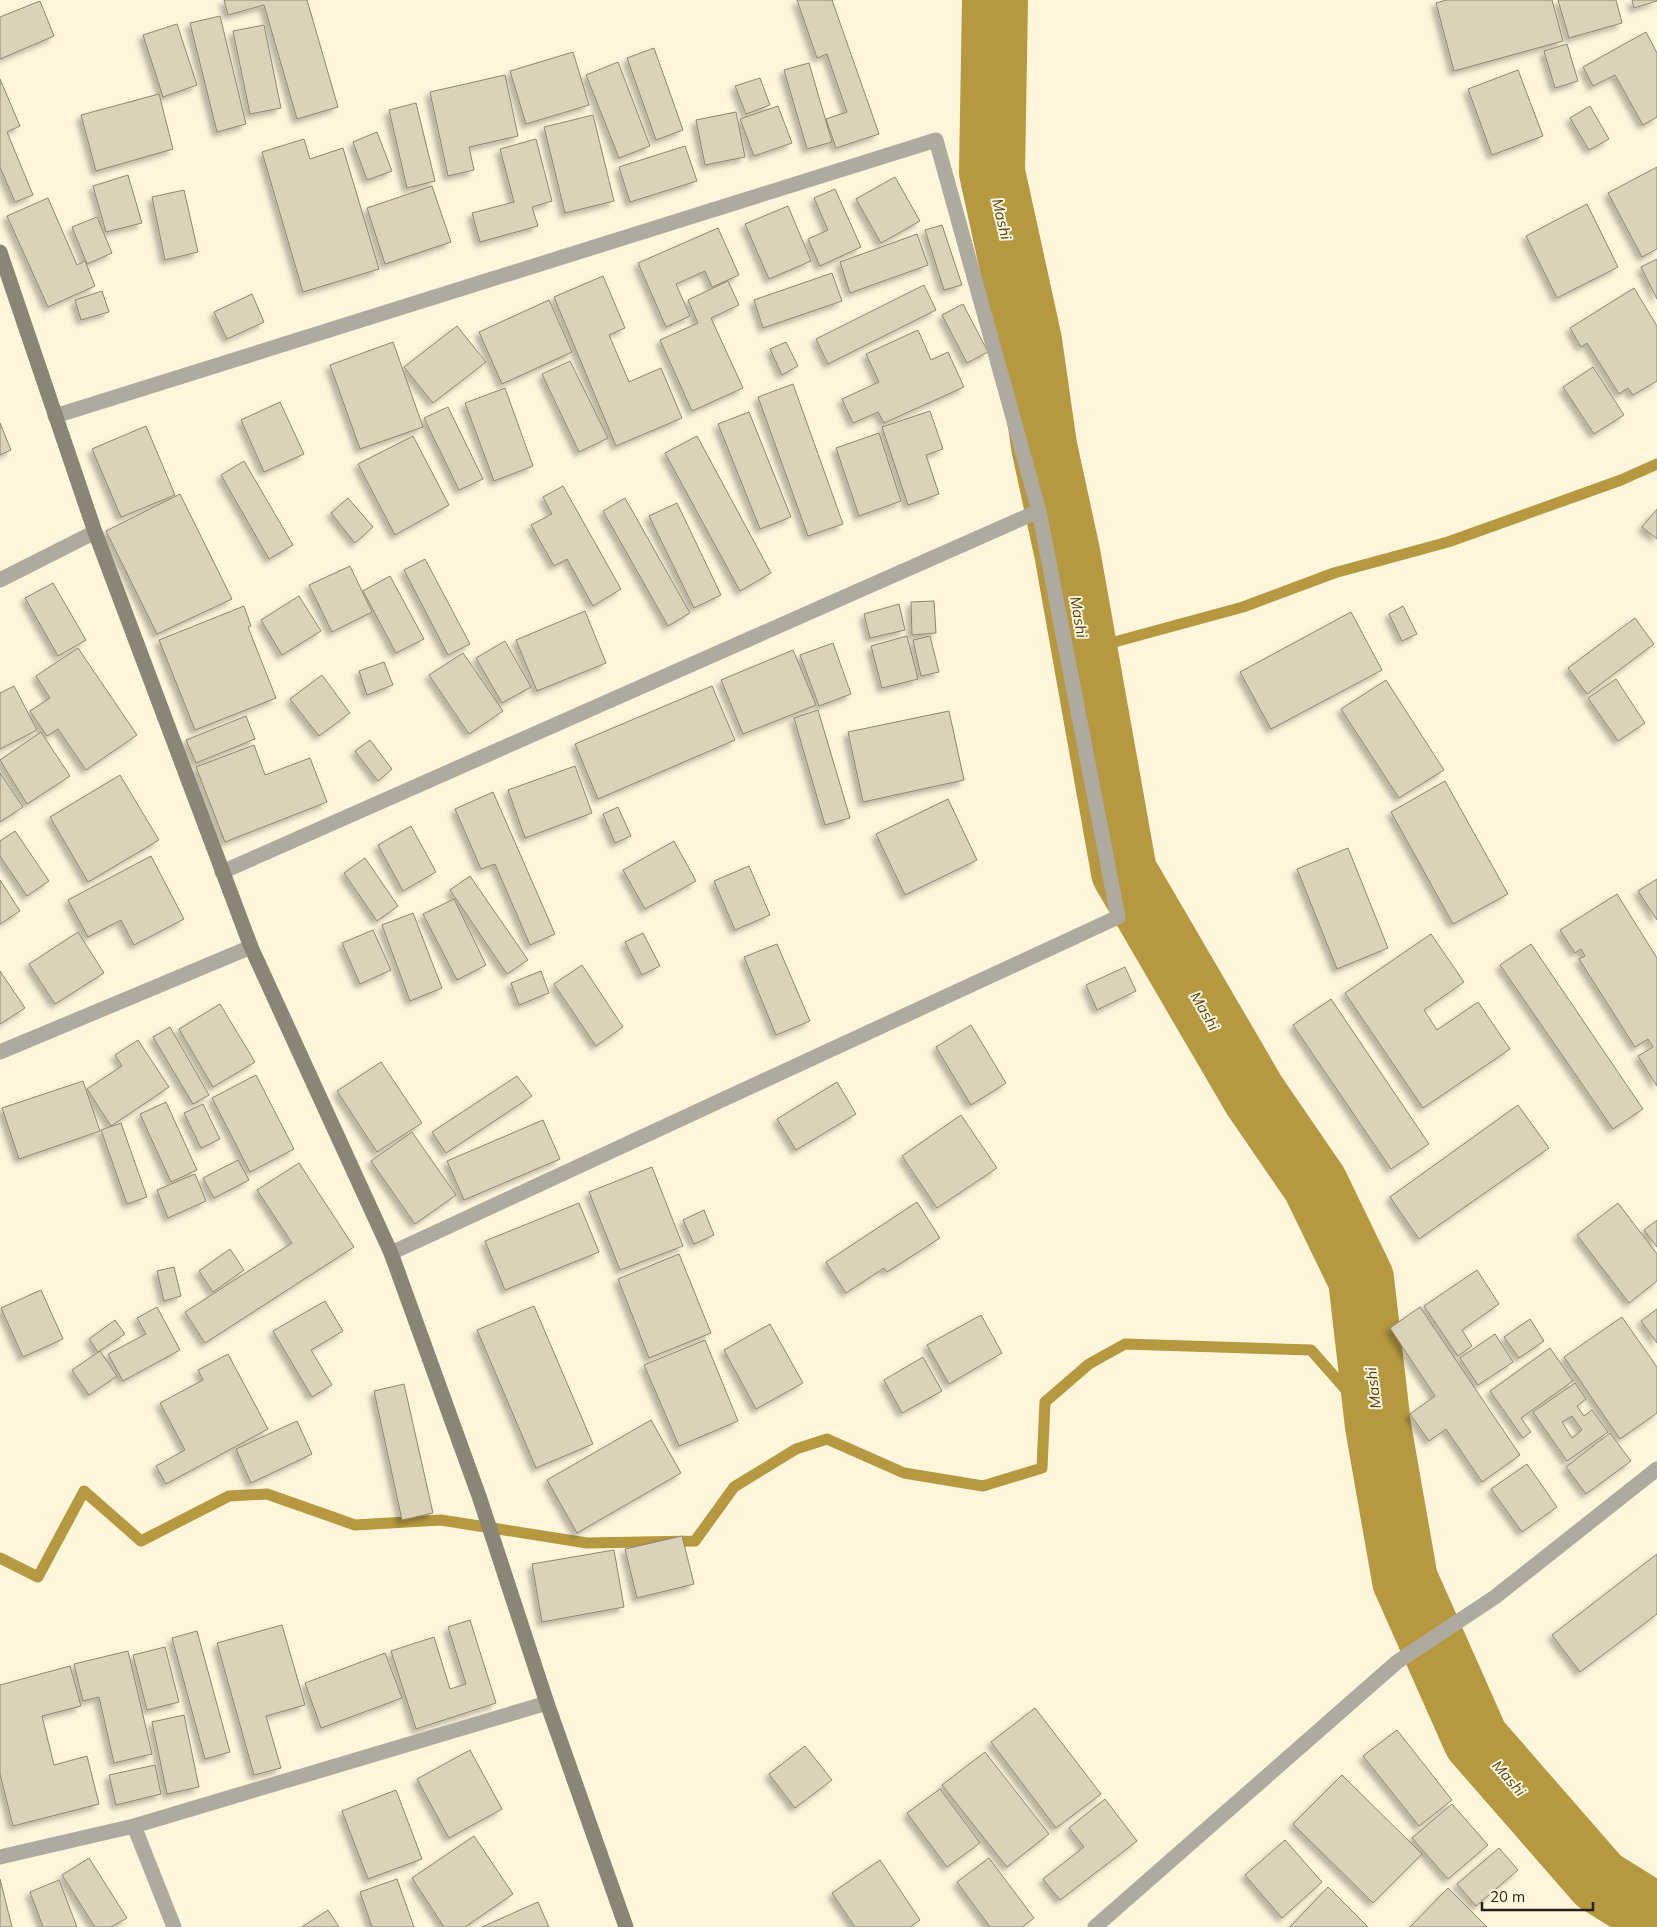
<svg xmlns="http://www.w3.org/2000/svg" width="1657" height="1927" font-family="Mulish,sans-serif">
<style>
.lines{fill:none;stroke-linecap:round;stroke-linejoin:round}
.stream{stroke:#b59840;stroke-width:11}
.river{stroke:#b59840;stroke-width:66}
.building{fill:#dad2b9;stroke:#8e866f;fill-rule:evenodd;filter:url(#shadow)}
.street{stroke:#aeaa9f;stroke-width:15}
.secondary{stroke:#8b8576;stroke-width:15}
.labels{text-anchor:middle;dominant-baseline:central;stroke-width:4;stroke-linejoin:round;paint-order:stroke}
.water-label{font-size:15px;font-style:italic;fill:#4d411b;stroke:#fef5db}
</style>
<defs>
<filter id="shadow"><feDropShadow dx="-4.5" dy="4.5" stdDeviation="2.5" flood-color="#0004"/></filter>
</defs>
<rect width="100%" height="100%" fill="#fef5db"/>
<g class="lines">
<path class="stream" d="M1085 650 1243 607 1334 573 1448 542 1621 480 1657 464
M0 1558 38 1577 84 1491 141 1541 229 1496 267 1494 355 1525 441 1520 587 1543 695 1541 734 1487 796 1449 827 1439 904 1473 983 1486 1042 1468 1045 1402 1089 1364 1125 1344 1311 1350 1378 1426"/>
<path class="river" d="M995 0 992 172 1029 341 1044 446 1067 552 1124 872 1254 1095 1315 1184 1361 1279 1378 1426 1405 1580 1476 1740 1599 1881 1657 1917"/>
</g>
<path class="building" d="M224 0H307L338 107 297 119 264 5 228 15Z
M797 0H832L879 134 836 148 826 119 847 112 827 54 817 58Z
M1446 0H1552L1563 41 1454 71 1436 3Z
M1558 0H1616L1622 23 1569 38Z
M1632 0H1657V1L1634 8Z
M40 1 54 36 0 59V17Z
M220 16 246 124 217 132 190 23Z
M177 24 197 85 163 97 143 35Z
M264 25 281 108 250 114 233 31Z
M1646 32 1657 53V117L1643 125 1615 75 1593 86 1583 67Z
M1567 44 1578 81 1555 88 1544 51Z
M654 48 683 130 656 140 627 58Z
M573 52 589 105 526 124 510 71Z
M618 62 650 146 619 158 586 75Z
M809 63 832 142 807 149 784 70Z
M1518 70 1543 136 1492 155 1468 89Z
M505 75 518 136 469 147 474 170 448 176 430 92Z
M760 78 770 105 746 114 735 86Z
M0 79 20 126 7 132 33 195 15 202 0 167Z
M159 94 173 149 96 171 81 115Z
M416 103 435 181 407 188 389 110Z
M778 106 792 143 754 156 740 119Z
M1590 106 1609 139 1589 150 1570 118Z
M736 112 745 157 705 165 696 120Z
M593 115 614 201 565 213 544 127Z
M377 132 392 171 367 180 353 142Z
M304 139 310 159 343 148 379 269 303 292 262 152Z
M536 139 552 201 532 207 538 226 480 242 472 213 514 202 500 149Z
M685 146 697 181 630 202 619 167Z
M1657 167V249L1642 257 1608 193Z
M128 175 142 223 106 232 93 186Z
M895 177 920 221 881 243 856 199Z
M432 186 451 242 385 264 367 208Z
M835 189 861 247 820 266 808 239 828 230 814 198Z
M184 190 198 252 165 260 152 197Z
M48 198 77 265 85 261 95 286 48 307 7 216Z
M1587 204 1618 267 1557 298 1526 236Z
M788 206 811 261 769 279 745 224Z
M97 217 112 253 87 264 72 227Z
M942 225 962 285 944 290 925 230Z
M718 228 739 275 712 287 705 271 676 284 690 316 666 327 638 263Z
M917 234 928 265 850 293 840 262Z
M1657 259V299L1641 267Z
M832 273 842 301 763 328 754 300Z
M603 276 625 328 609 335 629 382 661 368 682 418 616 446 554 297Z
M728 281 739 305 711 318 743 388 692 411 660 340 698 323 688 300Z
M924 285 936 310 828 364 816 339Z
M1634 288 1657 326V381L1633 395 1628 388 1619 394 1587 343 1581 347 1570 328Z
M102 291 109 312 81 320 75 300Z
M252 294 264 322 227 339 214 312Z
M549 300 572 352 502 384 479 332Z
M963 304 988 352 967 363 942 315Z
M457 326 486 362 433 403 404 367Z
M918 330 931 360 948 352 964 387 884 423 878 412 853 423 842 399 879 382 866 354Z
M393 342 423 427 360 449 330 365Z
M786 342 798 366 782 375 770 349Z
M570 361 608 438 579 452 542 374Z
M1593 367 1624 415 1594 434 1563 387Z
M793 384 843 524 808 536 758 397Z
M505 388 533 466 494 481 465 403Z
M280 402 304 454 264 472 241 420Z
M448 407 483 479 459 490 424 418Z
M930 411 943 449 926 455 939 494 908 505 882 427Z
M749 412 791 517 760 529 718 424Z
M0 423 11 450 0 455Z
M146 426 175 495 121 517 92 449Z
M879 433 901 501 859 516 836 448Z
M413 436 449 505 395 535 358 464Z
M697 436 771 573 740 591 665 453Z
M244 461 293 545 269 559 221 475Z
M563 486 621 589 593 606 567 559 554 566 531 525 552 514 543 497Z
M180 494 232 599 157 634 106 531Z
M348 498 373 527 355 543 331 513Z
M625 498 690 613 668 626 603 511Z
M677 503 721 595 694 608 649 516Z
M1657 509V539L1642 527Z
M425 559 470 644 448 655 404 570Z
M350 566 372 612 332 632 309 585Z
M390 576 424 639 396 653 363 591Z
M53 583 86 640 58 656 25 598Z
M299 596 321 631 282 655 261 620Z
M934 601 936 633 912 635 911 602Z
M899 604 905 630 870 638 864 614Z
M244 606 251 626 248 627 276 698 195 730 159 640Z
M1403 606 1417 634 1402 641 1389 614Z
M585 611 606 663 537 691 516 640Z
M1351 612 1382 670 1271 729 1240 672Z
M1635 618 1654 644 1587 694 1568 668Z
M907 636 918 679 882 688 871 646Z
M930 636 939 672 921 676 913 640Z
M505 641 531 687 502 703 476 658Z
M833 643 851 694 819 706 800 655Z
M78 648 137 735 86 770 58 729 47 736 30 711 50 698 36 676Z
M793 650 816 705 743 734 721 680Z
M463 653 503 711 469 734 429 675Z
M384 662 393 685 367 695 359 671Z
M322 675 350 713 319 736 290 699Z
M1616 679 1645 723 1618 741 1588 698Z
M1386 680 1444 770 1399 798 1341 709Z
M14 686 37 730 0 749V693Z
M712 686 735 740 598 799 575 744Z
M818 710 850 818 825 825 794 718Z
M949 711 964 780 863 802 848 732Z
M246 716 255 739 196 763 186 740Z
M41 732 70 776 27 804 0 760Z
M370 740 392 769 378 781 355 751Z
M254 745 265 775 310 758 327 802 225 842 196 767Z
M575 766 592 813 525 838 508 790Z
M0 773 23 807 0 822Z
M120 775 159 840 88 882 50 817Z
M1445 781 1508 894 1453 924 1391 812Z
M493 792 555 934 530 945 495 864 481 869 455 809Z
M948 799 977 860 905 895 876 834Z
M618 807 631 836 615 843 603 814Z
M411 826 436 872 403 891 378 845Z
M15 831 49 881 27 896 0 856V841Z
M674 841 696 881 645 909 623 870Z
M1348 848 1388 948 1337 969 1297 869Z
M151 856 184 919 134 945 121 920 88 937 68 900Z
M365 858 398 906 377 921 344 873Z
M749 866 770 915 735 930 714 881Z
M470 876 528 960 507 974 450 890Z
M1657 879V920L1638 891Z
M0 880 20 911 0 924Z
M1617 894 1657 958V1086L1638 1056 1653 1047 1648 1039 1635 1047 1579 959 1585 956 1581 949 1575 953 1560 930Z
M454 899 486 965 457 980 423 914Z
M413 913 442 988 410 1001 382 925Z
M373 930 391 970 360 984 342 943Z
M78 932 104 973 55 1004 29 964Z
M643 933 660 966 642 975 625 942Z
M1431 934 1464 982 1424 1010 1437 1030 1478 1002 1510 1049 1423 1108 1345 993Z
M777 944 810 1021 776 1035 744 957Z
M1531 944 1643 1109 1613 1129 1500 965Z
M582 965 623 1027 596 1046 554 984Z
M1125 967 1136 991 1097 1010 1086 985Z
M0 971 25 1008 0 1024Z
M541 971 549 993 519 1005 511 983Z
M1331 999 1429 1144 1391 1169 1293 1025Z
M220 1004 255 1062 213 1087 179 1029Z
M971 1025 1006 1083 971 1105 936 1047Z
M170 1027 209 1095 193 1104 153 1037Z
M138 1040 169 1087 111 1126 87 1089 122 1066 115 1055Z
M381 1062 422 1123 377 1152 337 1091Z
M256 1075 294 1149 250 1172 212 1098Z
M517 1076 532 1096 446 1153 432 1132Z
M83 1081 100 1131 19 1159 2 1108Z
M837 1082 856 1114 796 1150 777 1119Z
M166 1102 197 1170 171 1182 140 1114Z
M203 1104 220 1139 201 1148 184 1113Z
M1518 1105 1549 1148 1419 1239 1390 1197Z
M961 1115 997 1168 937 1208 902 1156Z
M543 1120 560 1159 464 1200 447 1161Z
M121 1123 147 1197 127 1204 101 1130Z
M412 1132 456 1195 415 1224 371 1161Z
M238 1160 249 1180 214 1198 203 1178Z
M299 1163 354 1247 205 1343 185 1312 292 1243 257 1190Z
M652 1167 683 1246 620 1270 589 1192Z
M195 1174 206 1201 168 1218 157 1190Z
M917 1202 940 1238 887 1272 884 1268 846 1293 826 1262Z
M579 1203 599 1252 505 1290 485 1241Z
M1618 1203 1657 1254V1281L1629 1303 1577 1235Z
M704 1210 714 1235 694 1244 683 1220Z
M1657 1220V1247L1644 1230Z
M230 1249 244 1270 213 1292 199 1271Z
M679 1254 711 1333 649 1358 618 1279Z
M174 1267 181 1296 164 1301 157 1271Z
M1477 1270 1499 1304 1462 1330 1472 1346 1458 1356 1424 1306Z
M41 1290 63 1339 23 1357 1 1308Z
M325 1301 343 1331 311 1350 332 1385 312 1397 273 1331Z
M534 1306 593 1444 536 1468 477 1330Z
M157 1307 180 1350 123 1381 108 1354 146 1334 137 1318Z
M1420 1307 1520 1455 1482 1482 1446 1429 1429 1441 1410 1414 1435 1396 1390 1328Z
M1657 1309V1343L1641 1321Z
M981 1315 1002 1353 949 1384 927 1345Z
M1622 1317 1657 1367V1413L1620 1439 1564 1357Z
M1530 1319 1544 1341 1519 1358 1504 1337Z
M115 1320 125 1334 98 1352 89 1339Z
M770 1324 803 1383 756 1409 724 1350Z
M1495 1334 1513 1362 1478 1385 1460 1358Z
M705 1340 738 1421 679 1446 644 1365Z
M1550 1348 1573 1381 1521 1418 1531 1432 1523 1438 1490 1391Z
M100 1351 117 1376 89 1395 72 1370Z
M228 1354 268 1429 166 1484 156 1466 185 1450 160 1403 203 1380 198 1370Z
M923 1357 942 1391 902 1413 884 1380Z
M1575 1383 1586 1399 1577 1406 1584 1416 1592 1410 1608 1432 1567 1461 1533 1412ZM1572 1416 1582 1430 1572 1438 1562 1422Z
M404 1384 433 1513 402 1520 374 1391Z
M651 1420 681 1473 577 1533 547 1480Z
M297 1421 312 1454 251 1483 236 1449Z
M1610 1433 1631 1461 1586 1494 1566 1467Z
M1527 1464 1557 1507 1522 1532 1491 1489Z
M682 1536 694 1584 637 1598 625 1549Z
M614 1550 624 1607 542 1622 532 1564Z
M1657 1554V1614L1580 1672 1552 1635Z
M470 1620 496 1703 416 1729 391 1651 434 1637 450 1689 466 1684 448 1627Z
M282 1625 305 1705 266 1716 281 1768 254 1775 217 1643Z
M197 1631 230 1752 205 1759 172 1638Z
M165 1647 179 1702 147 1710 133 1655Z
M128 1651 152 1754 114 1763 99 1697 83 1701 74 1664Z
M385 1653 402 1698 321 1728 305 1683Z
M70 1666 81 1706 42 1716 54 1765 87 1756 99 1804 13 1826 0 1774V1685Z
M1035 1708 1101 1794 1056 1828 991 1742Z
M184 1715 199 1787 167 1794 152 1722Z
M1397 1730 1452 1800 1419 1826 1363 1756Z
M805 1746 832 1780 795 1808 769 1774Z
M470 1750 502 1809 449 1838 417 1779Z
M985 1752 1049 1834 1007 1867 942 1785Z
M155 1765 161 1794 116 1805 109 1775Z
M1342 1775 1422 1854 1373 1903 1293 1824Z
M940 1789 980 1843 947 1867 907 1813Z
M396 1790 422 1859 368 1879 342 1811Z
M1105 1799 1137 1841 1060 1900 1043 1879 1084 1847 1069 1828Z
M1452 1804 1488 1845 1448 1879 1412 1838Z
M474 1836 513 1894 465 1927H444L412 1878Z
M1285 1840 1322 1882 1282 1918 1245 1875Z
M1499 1848 1518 1870 1476 1906 1457 1884Z
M89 1858 127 1918 111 1927H95L62 1875Z
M989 1858 1034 1918 1022 1927H990L957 1882Z
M880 1860 920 1920 910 1927H855L832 1893Z
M0 1879 12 1927H0Z
M397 1879 414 1927H372L360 1892Z
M59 1880 77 1927H43L30 1892Z
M1328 1887 1368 1927H1290Z
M1448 1888 1487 1927H1410Z
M538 1902 549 1927H482Z
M328 1910 339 1927H302Z"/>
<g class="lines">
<path class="street" d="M55 416 936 140 1039 511 1118 917 391 1253
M0 580 95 532
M222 872 1039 511
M0 1052 251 947
M134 1826 174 1927
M0 1857 134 1826 547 1703
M1095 1927 1397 1662 1495 1597 1657 1469"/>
<path class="secondary" d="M0 252 95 532 251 947 391 1253 479 1496 547 1703 626 1927"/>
</g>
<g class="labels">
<g class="water-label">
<text transform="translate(1002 219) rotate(77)">Mashi</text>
<text transform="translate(1079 617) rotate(80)">Mashi</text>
<text transform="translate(1205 1011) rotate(60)">Mashi</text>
<text transform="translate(1373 1388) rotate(-97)">Mashi</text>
<text transform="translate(1509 1778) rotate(49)">Mashi</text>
</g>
</g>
<path d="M1482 1902v8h111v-8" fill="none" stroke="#252218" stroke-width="2.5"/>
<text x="1490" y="1902" font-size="15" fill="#252218" stroke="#fef5db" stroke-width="4" paint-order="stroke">20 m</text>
</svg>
